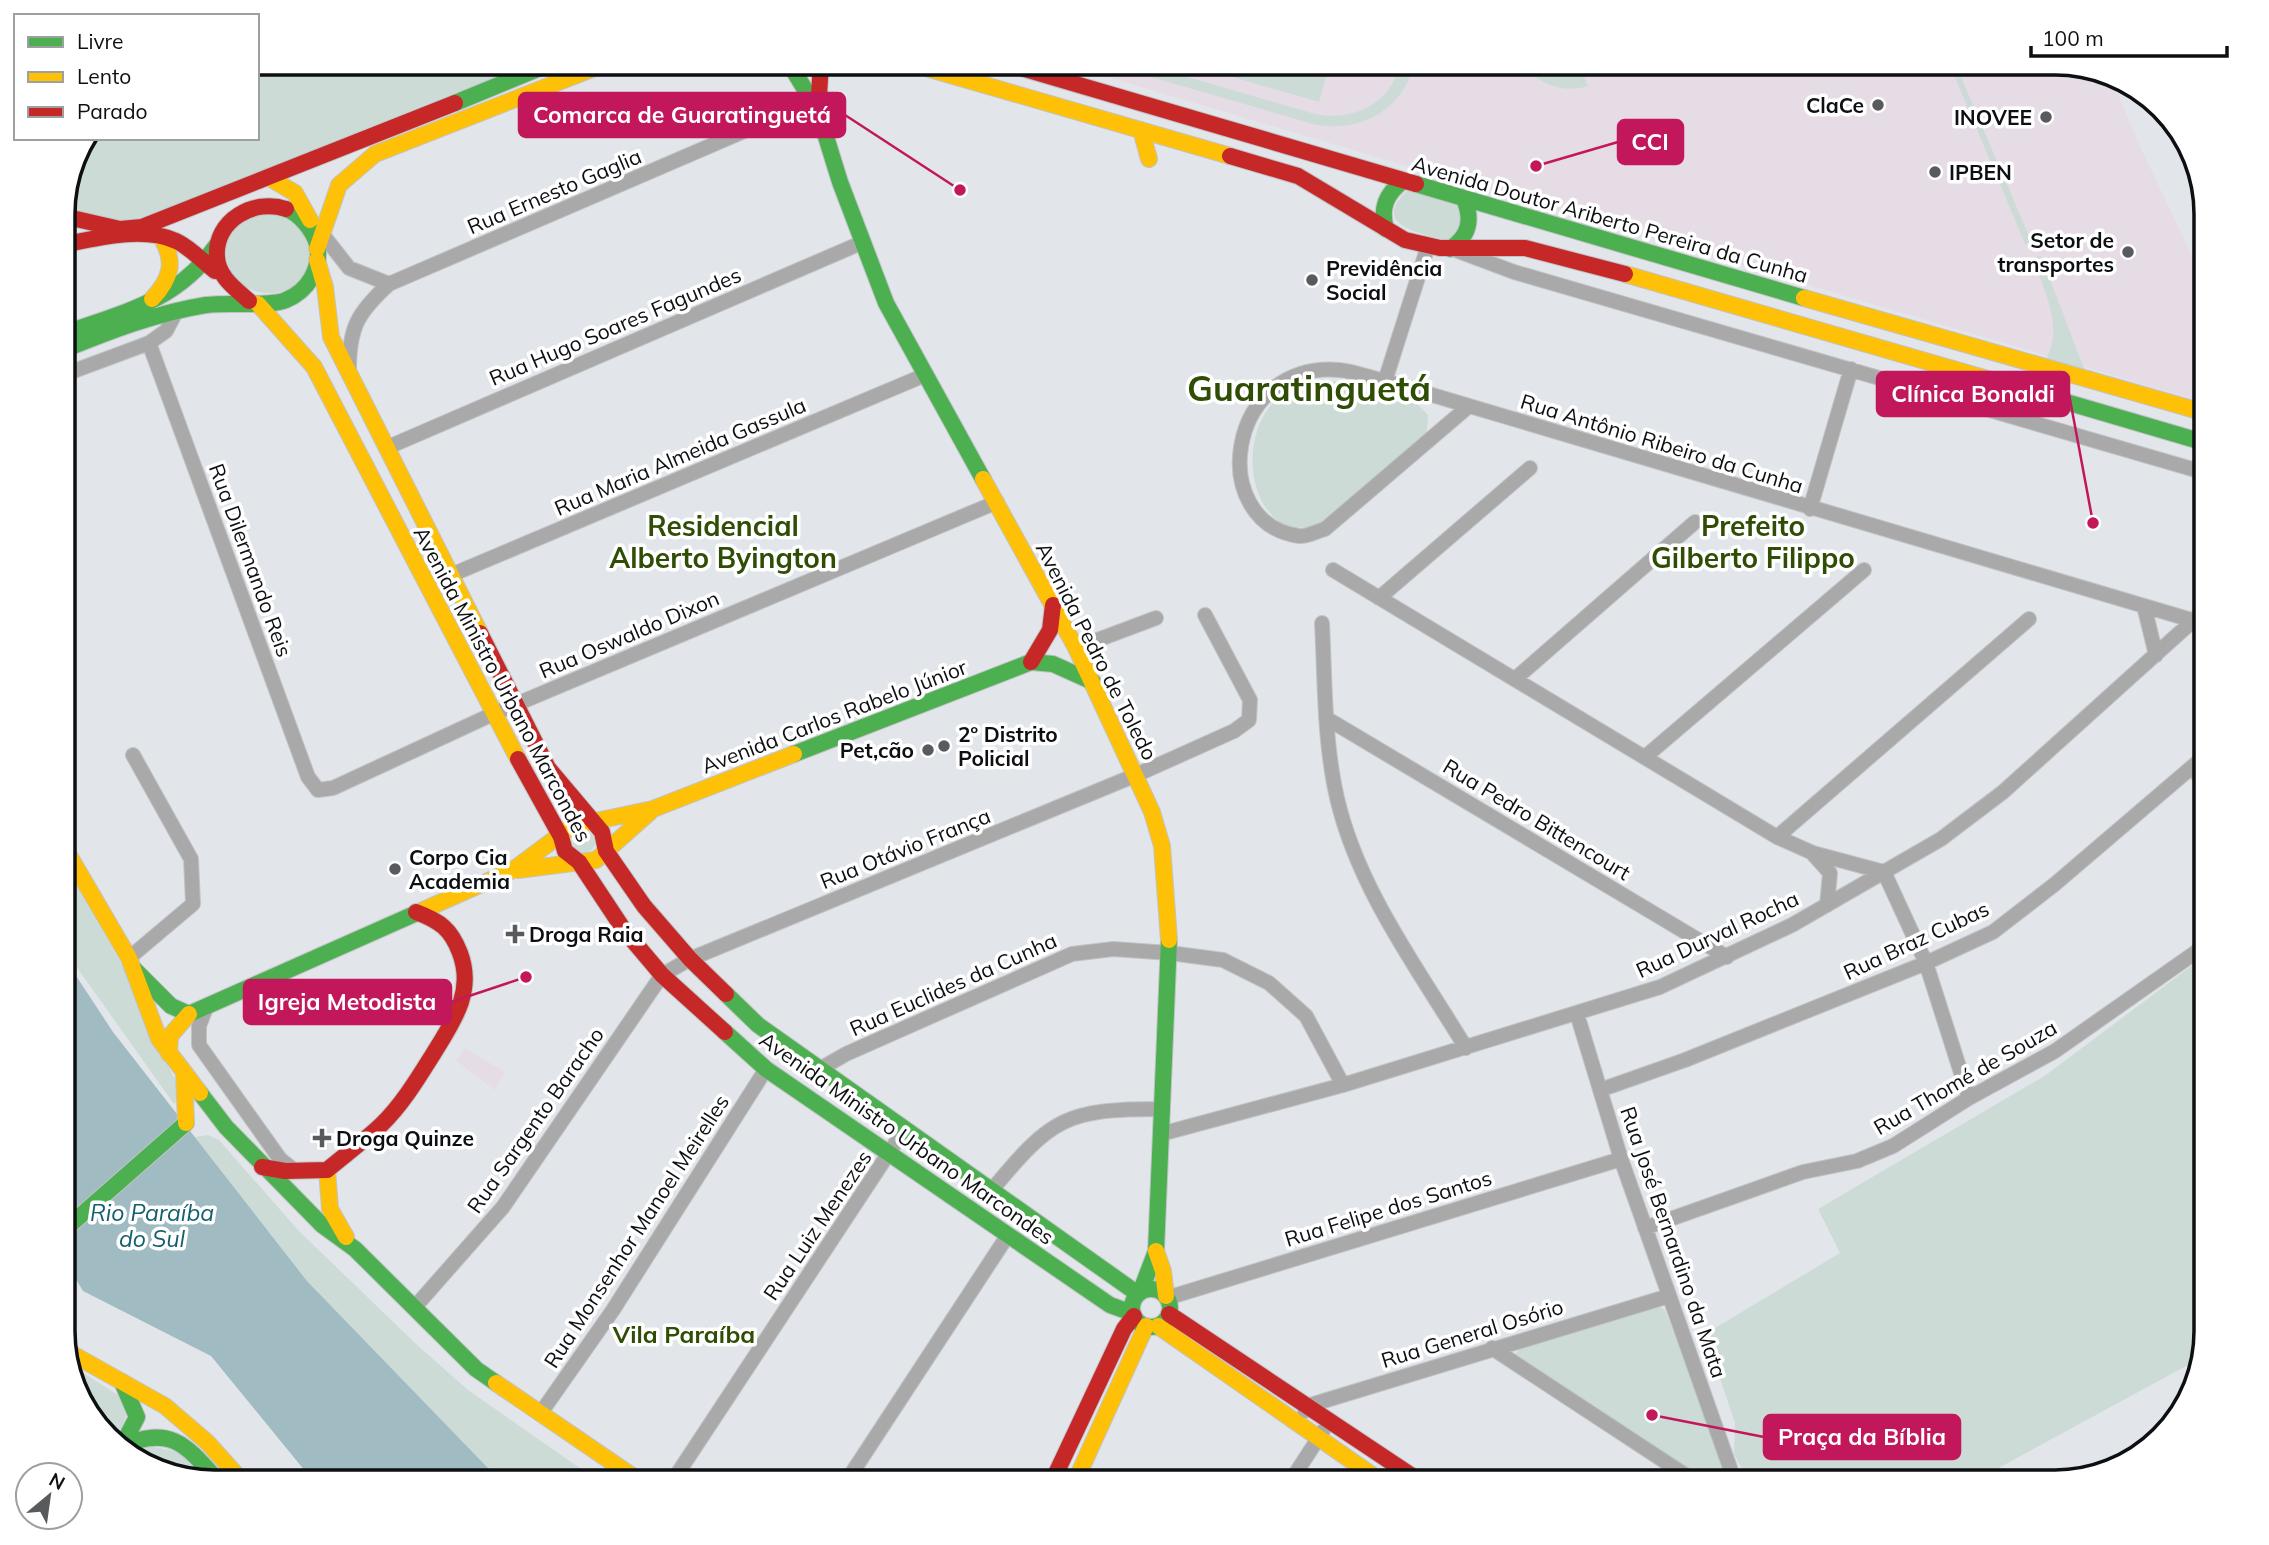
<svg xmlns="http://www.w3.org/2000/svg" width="2269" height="1545" font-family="Mulish,sans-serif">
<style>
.education{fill:#e6dce5}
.green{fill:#cddbd6}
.water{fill:#a0bbc1}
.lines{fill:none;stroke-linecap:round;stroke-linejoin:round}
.street-casing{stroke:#c1c4c7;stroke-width:16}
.fast-casing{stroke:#c1c4c7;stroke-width:18}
.slow-casing{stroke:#c1c4c7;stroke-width:18}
.jam-casing{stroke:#c1c4c7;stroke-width:18}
.street{stroke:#aaa9a9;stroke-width:14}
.fast{stroke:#4caf50;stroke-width:16}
.slow{stroke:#ffc107;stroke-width:16}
.jam{stroke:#c62828;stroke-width:16}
.poi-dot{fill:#585a5e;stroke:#fff;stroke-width:2.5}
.labels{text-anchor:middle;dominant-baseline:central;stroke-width:7;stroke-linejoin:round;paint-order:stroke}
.poi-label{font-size:21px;font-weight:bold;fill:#0d0f12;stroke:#fff;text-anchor:start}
.street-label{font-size:21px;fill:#0d0f12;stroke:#fff}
.water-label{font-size:23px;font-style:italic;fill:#13606c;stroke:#fff}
.quarter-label{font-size:24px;font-weight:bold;fill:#2f4d05;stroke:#fff}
.district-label{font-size:28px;font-weight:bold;fill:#2f4d05;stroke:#fff}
.town-label{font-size:35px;font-weight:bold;fill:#2f4d05;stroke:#fff}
.rim{fill:none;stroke:#0d0f12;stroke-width:3.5}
.leader{fill:none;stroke:#c2185b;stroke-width:2.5}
.callout-dot{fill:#c2185b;stroke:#fff;stroke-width:2.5}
.callout{fill:#c2185b;stroke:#c2185b;stroke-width:2.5}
.callout-label{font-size:23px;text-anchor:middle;font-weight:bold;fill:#fff}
</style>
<rect width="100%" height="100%" fill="#e2e6ea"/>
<path class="education" d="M1060 63H2054L2113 81 2138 142 2206 285V403Z
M465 1048 505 1072 495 1090 456 1061Z"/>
<path class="green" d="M257 63H545L134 223 75 211 64 202 78 148 85 138H257Z
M1116 63H1139L1315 114C1349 121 1386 107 1398 71L1372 63H1414C1404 111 1358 134 1313 124L1137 73Z
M1184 63H1330L1319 102Z
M1515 63H1578L1588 86C1558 95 1539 80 1515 63Z
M1949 63H1955L2032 243 2025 244Z
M1409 189 1461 205 1467 218 1449 241C1420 233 1368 226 1409 189Z
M272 208 306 232C307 240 311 251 310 259 304 308 227 303 226 252 226 242 226 233 232 226 240 217 261 212 272 208Z
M2041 256 2085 371 2046 360C2064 326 2044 292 2033 258Z
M1325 379 1416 403 1428 415 1427 432 1319 524C1240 554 1219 386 1325 379Z
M573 842a11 11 0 1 1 22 0a11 11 0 1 1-22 0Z
M63 863 128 975 143 1021 184 1095 174 1104 63 948Z
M2206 955V1331L2197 1360 1973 1482H1753L1743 1471 1734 1454 1735 1423 1705 1334 1840 1253 1818 1209 2046 1075Z
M208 1135 219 1140 298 1230 416 1344 468 1390 600 1482H508L487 1467 307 1281 195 1137Z
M1658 1306 1665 1310 1725 1468 1726 1477 1722 1482H1703L1518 1361 1516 1353 1523 1346Z
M71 1365 121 1397 127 1413 122 1428 113 1437 83 1406Z
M144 1445 184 1453 201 1478 131 1456Z"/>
<path class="water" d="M63 956 113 1032 307 1281 487 1467 508 1482H314L211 1356 83 1291 63 1258Z"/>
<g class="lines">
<g class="street-casing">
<path id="street" d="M323 235 349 268 389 284
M1458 251 1514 272 2206 473
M149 343 308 777 318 790 333 788 493 714 997 502
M349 371C349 328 357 313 389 284L812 102
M63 375 149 343 166 331 177 310
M1385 381 1428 246
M1469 406 1325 529C1317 531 1307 537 1299 536 1206 523 1225 361 1339 370 1354 371 1370 378 1385 381L2195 621
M386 448 861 243
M1810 509 1851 369
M1333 570 1777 837 1813 853 1884 872 1926 963 1969 1098
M451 575 925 375
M1379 598 1530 468
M2144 606 2156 655
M1322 623C1325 681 1324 742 1337 798 1358 889 1418 969 1466 1048
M1076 648 1156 618
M1515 679 1695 522
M1326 718 1727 957
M1645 757 1864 570
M2193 766 2206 790
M1777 837 2029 619
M1813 854 1830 873 1827 905
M129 958 193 904 191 859 133 755
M206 1008 199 1026V1045L280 1159 295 1171
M1577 1014 1621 1159 1735 1482
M818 1070 846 1054 1072 954 1113 949 1170 953 1223 960 1269 983 1306 1016 1343 1085
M1600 1090 1685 1060 1926 963 1993 932 2055 884 2206 755
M1161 1134 1343 1085 1660 987 1792 925 1941 839 2003 792 2206 609
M991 1191C1052 1117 1066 1109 1162 1109
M1645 1228 1803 1172 1857 1161 1893 1146 1969 1098 2055 1051 2206 945
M1167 1298 1621 1159
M414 1308 503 1207 662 975 690 959 1136 775 1234 731 1249 720 1250 700 1205 615
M1492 1348 1696 1482
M1305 1411 1307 1406 1669 1296
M540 1414 613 1310 766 1069
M672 1482 904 1130
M846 1482 1008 1235
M1290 1482 1323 1431"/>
</g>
<g class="fast-casing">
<path id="fast" d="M789 63 818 111 840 182 886 303 983 479
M455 103 552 63
M1416 184 1804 298
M1386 229C1380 208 1386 194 1403 181
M1450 249C1469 236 1473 220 1464 199
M63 334C124 312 176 302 216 246
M63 350C110 331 156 313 206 305 227 302 271 307 286 300 308 291 322 268 317 244 313 230 299 213 286 209
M2015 387 2206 443
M794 754 1031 662 1053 664 1093 682
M133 968 171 1006 189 1014 419 912
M726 994 758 1025 1138 1294
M725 1032 766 1069 1110 1305 1132 1313
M200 1093 226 1127 322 1225 355 1249 476 1369 496 1383
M63 1231 186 1123
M1132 1308a19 19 0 1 1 38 0a19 19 0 1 1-38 0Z
M1140 1293 1156 1251 1169 940
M122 1382 137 1417 122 1446
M121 1446C172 1425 186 1445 219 1482"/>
</g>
<g class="slow-casing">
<path id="slow" d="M909 63 1230 156
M1141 130 1149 159
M268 177 295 193 310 220
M317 249 339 185 375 154 607 63
M317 260 325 287 331 337 480 633
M1625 274 2015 387
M1804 298 2206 413
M152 299C171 279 176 262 161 237
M258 304 314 367 518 759
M983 479 1076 648 1152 812 1162 846 1169 940
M63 845 129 958 159 1039 200 1093
M518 870 596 860 650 812
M419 912 513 870 572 826 653 809 794 754
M169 1054 170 1036 189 1014
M184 1074 186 1123
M327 1170 330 1209 346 1237
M1156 1251 1163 1271 1166 1296
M1158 1326 1382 1482
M67 1351 165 1406 207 1442 243 1482
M496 1383 641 1482
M1075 1482 1146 1326"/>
</g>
<g class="jam-casing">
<path id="jam" d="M1004 63 1416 184
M818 111 821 63
M1230 156 1298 176 1405 240 1440 248H1525L1625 274
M63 216 120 229 142 227 455 103
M63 245C97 238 143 226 176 241 191 248 202 261 215 271
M249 301C236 289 218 277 217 257 214 220 255 198 286 209
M480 633 548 768 602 832 606 851 644 906 690 959 726 994
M1031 662 1050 630 1053 605
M518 759 561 837 565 851 579 862 624 930 662 975 725 1032
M262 1167 285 1171 327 1170
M327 1170C345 1155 364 1141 381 1125 401 1106 417 1080 432 1056 452 1023 475 993 460 953 451 929 440 921 416 912
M1169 1314 1421 1482
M1052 1482 1124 1329 1134 1316"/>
</g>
<use href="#street" class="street"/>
<use href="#fast" class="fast"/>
<use href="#slow" class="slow"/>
<use href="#jam" class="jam"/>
</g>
<g class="poi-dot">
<circle cx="1878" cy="105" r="7"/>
<circle cx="2046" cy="117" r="7"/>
<circle cx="1935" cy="172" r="7"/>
<circle cx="2128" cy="252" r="7"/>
<circle cx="1312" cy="280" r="7"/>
<circle cx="944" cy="746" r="7"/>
<circle cx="928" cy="750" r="7"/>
<circle cx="395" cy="869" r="7"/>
<path d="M511.5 923.5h7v7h7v7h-7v7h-7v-7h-7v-7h7z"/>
<path d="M318.5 1127.5h7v7h7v7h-7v7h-7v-7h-7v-7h7z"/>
</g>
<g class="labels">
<g class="poi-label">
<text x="1864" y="105" text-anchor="end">ClaCe</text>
<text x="2032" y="117" text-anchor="end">INOVEE</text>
<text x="1949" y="172">IPBEN</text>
<text x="2114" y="240" text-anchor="end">Setor de<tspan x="2114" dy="24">transportes</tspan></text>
<text x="1326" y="268">Previdência<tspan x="1326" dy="24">Social</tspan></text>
<text x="958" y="734">2º Distrito<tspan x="958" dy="24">Policial</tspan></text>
<text x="914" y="750" text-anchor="end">Pet,cão</text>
<text x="409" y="857">Corpo Cia<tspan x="409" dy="24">Academia</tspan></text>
<text x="529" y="934">Droga Raia</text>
<text x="336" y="1138">Droga Quinze</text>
</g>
<g class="street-label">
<text transform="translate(554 191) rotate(-23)">Rua Ernesto Gaglia</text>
<text transform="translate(1610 219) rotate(16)">Avenida Doutor Ariberto Pereira da Cunha</text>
<text transform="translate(615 326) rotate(-23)">Rua Hugo Soares Fagundes</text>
<text transform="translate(1662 443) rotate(17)">Rua Antônio Ribeiro da Cunha</text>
<text transform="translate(680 456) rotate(-23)">Rua Maria Almeida Gassula</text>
<text transform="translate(251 560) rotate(70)">Rua Dilermando Reis</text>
<text transform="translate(629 634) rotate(-23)">Rua Oswaldo Dixon</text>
<text transform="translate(1097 651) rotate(63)">Avenida Pedro de Toledo</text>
<text transform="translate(503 684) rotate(62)">Avenida Ministro Urbano Marcondes</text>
<text transform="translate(834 716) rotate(-21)">Avenida Carlos Rabelo Júnior</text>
<text transform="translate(1537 819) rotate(31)">Rua Pedro Bittencourt</text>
<text transform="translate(905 848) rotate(-22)">Rua Otávio França</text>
<text transform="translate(1717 934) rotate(-25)">Rua Durval Rocha</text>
<text transform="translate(1916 940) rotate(-25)">Rua Braz Cubas</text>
<text transform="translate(953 984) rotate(-24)">Rua Euclides da Cunha</text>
<text transform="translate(1965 1077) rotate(-30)">Rua Thomé de Souza</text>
<text transform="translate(535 1120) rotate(-55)">Rua Sargento Baracho</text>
<text transform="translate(907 1138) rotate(35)">Avenida Ministro Urbano Marcondes</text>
<text transform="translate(1388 1208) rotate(-17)">Rua Felipe dos Santos</text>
<text transform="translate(817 1225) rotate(-56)">Rua Luiz Menezes</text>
<text transform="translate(636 1231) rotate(-57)">Rua Monsenhor Manoel Meirelles</text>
<text transform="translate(1674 1242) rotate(71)">Rua José Bernardino da Mata</text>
<text transform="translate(1472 1333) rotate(-17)">Rua General Osório</text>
</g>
<g class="water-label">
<text x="152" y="1212">Rio Paraíba<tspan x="152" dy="26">do Sul</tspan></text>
</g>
<g class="quarter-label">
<text x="684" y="1334">Vila Paraíba</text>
</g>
<g class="district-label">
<text x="723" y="525">Residencial<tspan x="723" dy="32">Alberto Byington</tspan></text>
<text x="1753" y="525">Prefeito<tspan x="1753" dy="32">Gilberto Filippo</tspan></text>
</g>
<g class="town-label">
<text x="1309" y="388">Guaratinguetá</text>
</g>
</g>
<path d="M0 0H2269V1545H0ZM214 75H2055A139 139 0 0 1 2194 214V1331A139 139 0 0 1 2055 1470H214A139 139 0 0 1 75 1331V214A139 139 0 0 1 214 75Z" fill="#fff" fill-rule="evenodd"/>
<path class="rim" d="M214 75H2055A139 139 0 0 1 2194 214V1331A139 139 0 0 1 2055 1470H214A139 139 0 0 1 75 1331V214A139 139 0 0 1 214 75Z"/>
<path class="leader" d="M960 190L845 115M1536 166L1618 142M2093 523L2069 394M526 977L451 1002M1652 1415L1764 1437"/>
<g class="callout-dot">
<circle cx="960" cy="190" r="7"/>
<circle cx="1536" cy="166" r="7"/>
<circle cx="2093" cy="523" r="7"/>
<circle cx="526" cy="977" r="7"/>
<circle cx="1652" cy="1415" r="7"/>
</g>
<g class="callout">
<rect x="519" y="93" width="326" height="44" rx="7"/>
<rect x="1618" y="120" width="65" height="44" rx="7"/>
<rect x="1877" y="372" width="192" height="44" rx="7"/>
<rect x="244" y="980" width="207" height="44" rx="7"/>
<rect x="1764" y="1415" width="196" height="44" rx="7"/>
</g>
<g class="callout-label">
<text x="682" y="123">Comarca de Guaratinguetá</text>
<text x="1650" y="150">CCI</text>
<text x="1973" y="402">Clínica Bonaldi</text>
<text x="347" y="1010">Igreja Metodista</text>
<text x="1862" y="1445">Praça da Bíblia</text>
</g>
<rect x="14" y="14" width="245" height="126" fill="#ffffff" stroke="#9e9fa0" stroke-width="2"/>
<rect x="28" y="37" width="35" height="10" fill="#4caf50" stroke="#9e9fa0" stroke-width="2"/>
<text x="77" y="49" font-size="21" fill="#0d0f12">Livre</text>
<rect x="28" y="72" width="35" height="10" fill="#ffc107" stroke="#9e9fa0" stroke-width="2"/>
<text x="77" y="84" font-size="21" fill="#0d0f12">Lento</text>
<rect x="28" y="107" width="35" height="10" fill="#c62828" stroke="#9e9fa0" stroke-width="2"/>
<text x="77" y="119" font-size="21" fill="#0d0f12">Parado</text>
<g transform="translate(49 1496) rotate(29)"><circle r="33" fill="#ffffff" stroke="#9e9fa0" stroke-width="2"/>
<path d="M0-5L12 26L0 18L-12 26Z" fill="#585a5e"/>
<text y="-10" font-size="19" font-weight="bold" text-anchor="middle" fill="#0d0f12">N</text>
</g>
<path d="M2031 46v10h196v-10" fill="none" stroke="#0d0f12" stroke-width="3.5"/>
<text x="2042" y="46" font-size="21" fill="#0d0f12" stroke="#ffffff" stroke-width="5" paint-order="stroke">100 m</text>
</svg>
